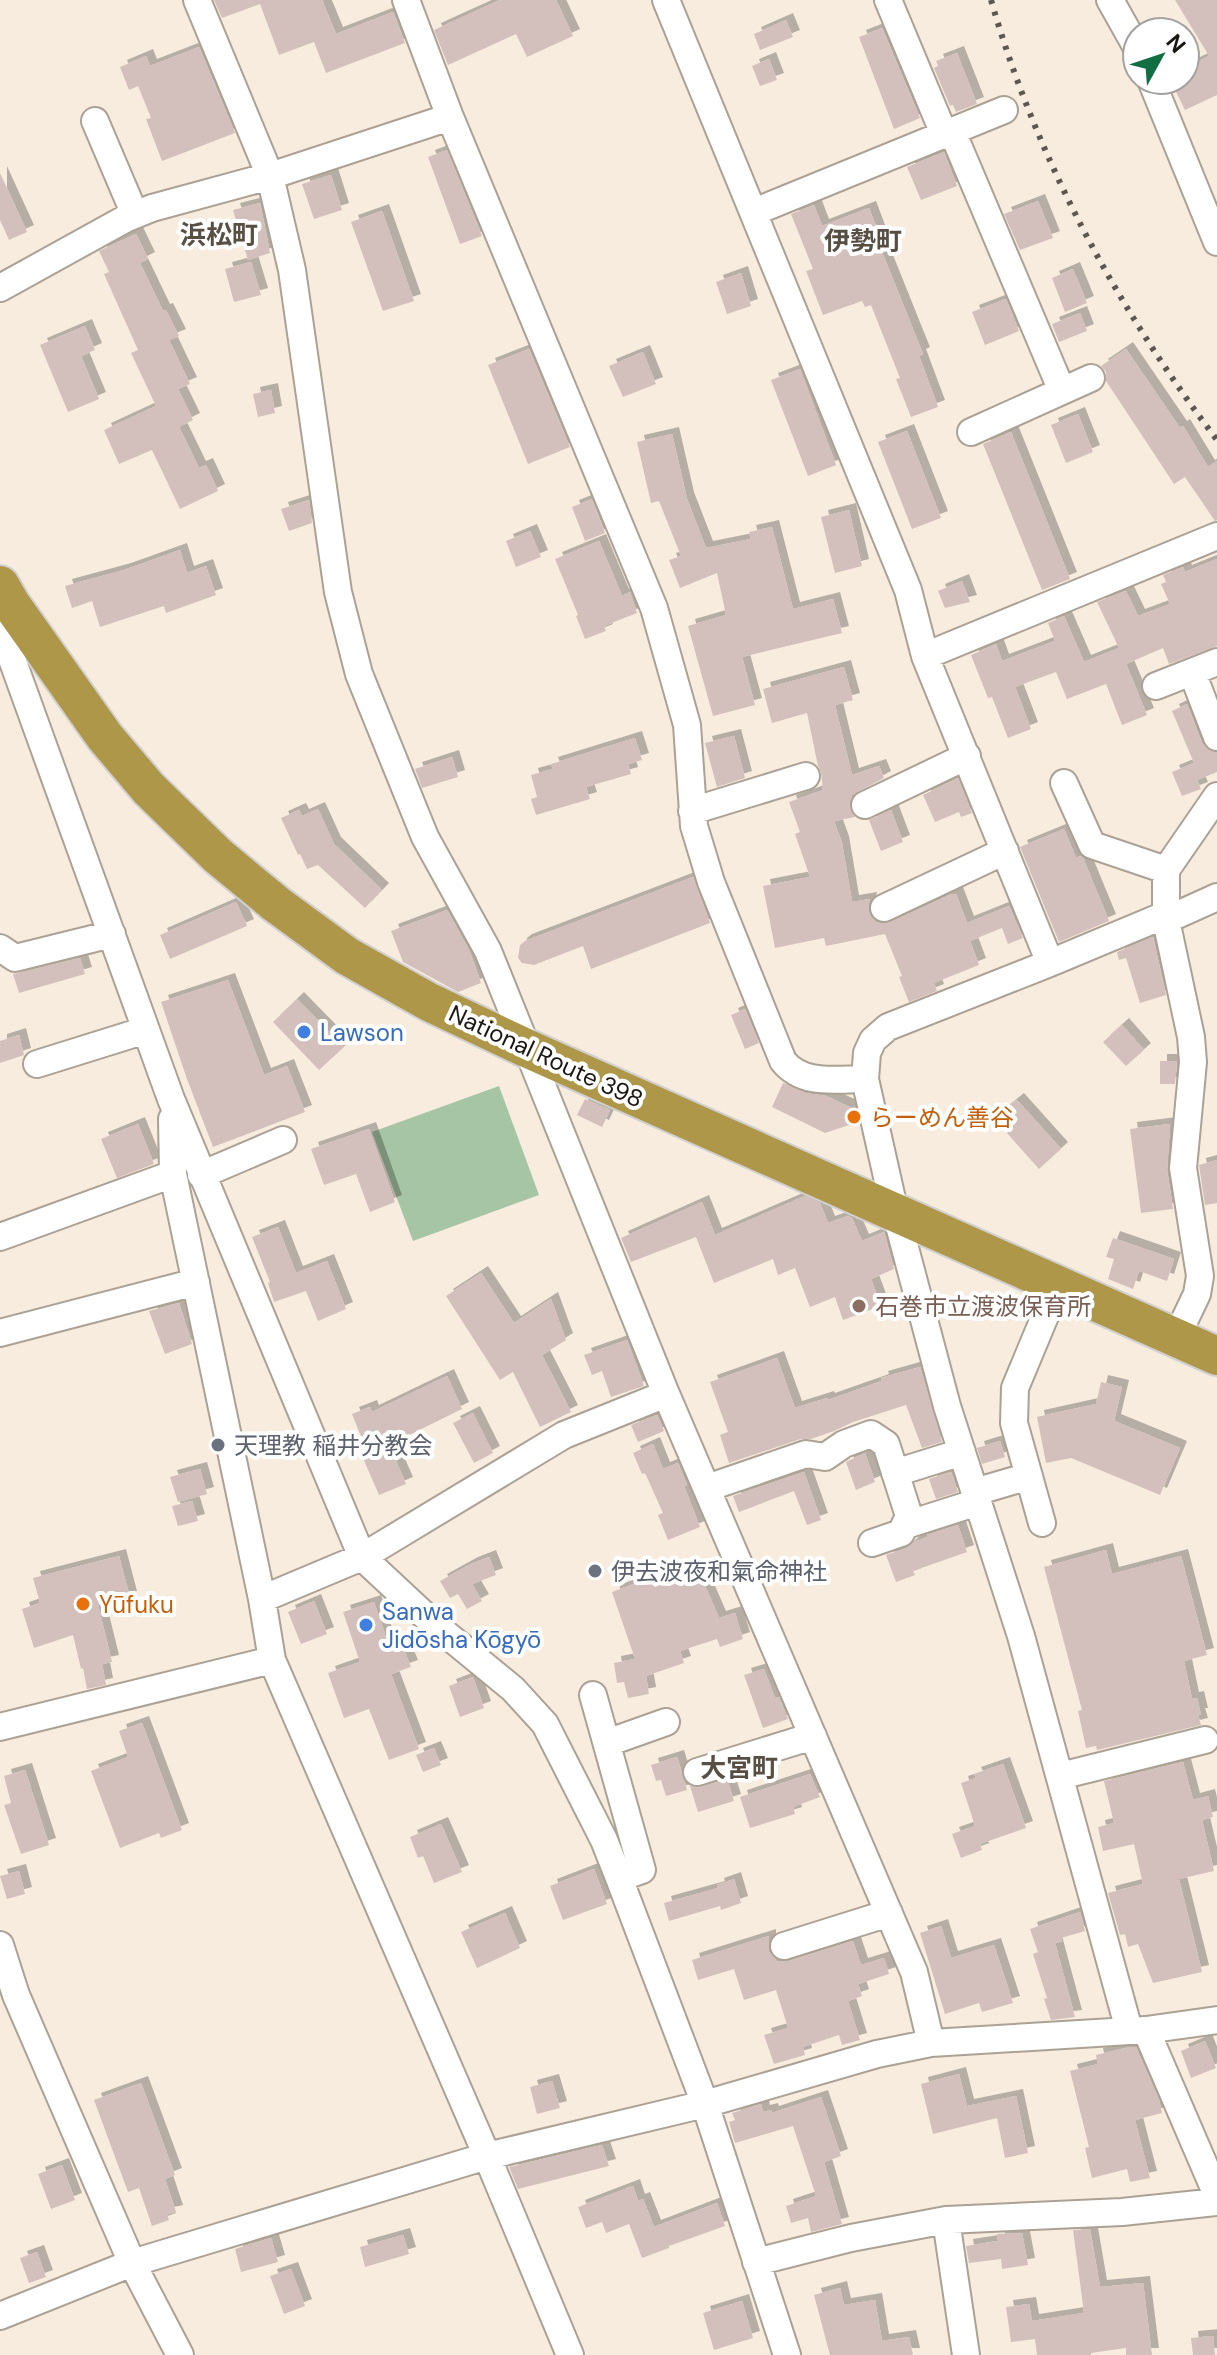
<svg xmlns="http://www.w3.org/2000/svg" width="1217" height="2355" font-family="'DM Sans','Noto Sans JP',sans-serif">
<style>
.green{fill:#a6c5a5}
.building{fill:#d3c0bd;filter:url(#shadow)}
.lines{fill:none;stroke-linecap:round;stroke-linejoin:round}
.minor-casing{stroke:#aba194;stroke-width:30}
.highway-casing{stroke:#d1d0cf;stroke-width:42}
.minor{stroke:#fff;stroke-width:26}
.highway{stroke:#af9749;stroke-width:38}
.rail{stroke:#5d564f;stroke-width:6;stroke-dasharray:4 8;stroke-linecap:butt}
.shop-dot{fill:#3f7fe0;stroke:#fff;stroke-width:3}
.food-dot{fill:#e8710a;stroke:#fff;stroke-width:3}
.education-dot{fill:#8d6e63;stroke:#fff;stroke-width:3}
.worship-dot{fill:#6b7280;stroke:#fff;stroke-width:3}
.labels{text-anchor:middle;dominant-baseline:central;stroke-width:8;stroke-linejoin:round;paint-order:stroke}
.shop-label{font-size:24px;fill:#366cbe;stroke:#fff;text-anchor:start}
.street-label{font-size:24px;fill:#1a1611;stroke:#fff}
.food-label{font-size:24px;fill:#c56008;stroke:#fff;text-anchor:start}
.education-label{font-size:24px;fill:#785e54;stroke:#fff;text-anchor:start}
.worship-label{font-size:24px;fill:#5b616d;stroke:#fff;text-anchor:start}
.neighbourhood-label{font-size:26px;font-weight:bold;fill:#584f44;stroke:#fff}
</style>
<defs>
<filter id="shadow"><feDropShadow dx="7" dy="-7" stdDeviation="0" flood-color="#0004"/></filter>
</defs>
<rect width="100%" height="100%" fill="#f8ecdf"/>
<path class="green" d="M499 1086 539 1195 413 1241 372 1132Z"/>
<path class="building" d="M214 0H322L336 34 393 12 405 43 326 73 314 42 279 55 260 4 222 18Z
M500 0H556L573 36 527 57 516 34 448 65 434 30Z
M1175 0H1217V95L1185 110 1171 82 1185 80V68L1209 56Z
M786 20 793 37 760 50 754 34Z
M882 28 920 118 894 129 859 37Z
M199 47 235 133 162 161 146 119 151 118 138 86 129 90 120 67 146 56 150 66Z
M957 53 977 104 956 112 953 105 950 106 934 68 938 66 936 61Z
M769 59 777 80 760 86 752 66Z
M447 150 482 236 460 244 428 157Z
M944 152 957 186 921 200 907 167Z
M0 173 27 232 9 240 0 220Z
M331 175 342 210 314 219 302 184Z
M1038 201 1053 238 1020 250 1004 214Z
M260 203 270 253 248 260 233 210Z
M814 205 822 226 869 208 885 250 882 252 923 354 919 356 938 407 911 417 896 379 900 378 871 305 865 307 862 301 823 315 806 271 813 269 791 214Z
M382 211 414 301 383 311 351 222Z
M136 234 148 259 140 263 163 311 166 310 179 336 169 340 190 384 178 389 193 420 179 427 199 468 206 465 218 491 180 509 152 450 119 464 104 430 156 406 131 353 138 350 104 274 109 272 99 251Z
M251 262 261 295 234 302 225 269Z
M1073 269 1087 303 1065 312 1052 278Z
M741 273 751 306 727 314 716 282Z
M1006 299 1019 331 985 345 972 312Z
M1080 313 1087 331 1059 342 1052 324Z
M85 326 95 350 81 356 99 399 68 412 40 345Z
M529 349 570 447 528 464 488 365Z
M1126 349 1180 428 1183 426 1208 467 1217 461V520L1215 521 1185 477 1174 484 1106 381V372L1101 366Z
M643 352 656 384 623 397 609 366Z
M800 369 836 465 808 476 771 380Z
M271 390 275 413 258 417 253 394Z
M1078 414 1093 452 1066 463 1051 425Z
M907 431 941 518 912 529 878 442Z
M1011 432 1070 579 1042 590 983 444Z
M672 434 687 499 706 548 751 539 749 532 772 527 793 609 833 599 842 633 742 657 755 705 713 716 688 626 726 615 717 573 680 588 669 560 681 556 659 501 651 503 637 442Z
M592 499 605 533 585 541 572 507Z
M309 500 312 523 289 531 281 509Z
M849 510 862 566 835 573 821 517Z
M530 531 541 557 516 567 506 541Z
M599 541 622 596 630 592 637 613 604 626 606 631 585 639 576 616 578 615 555 559Z
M180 550 187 573 206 566 216 595 166 613 164 606 100 627 92 601 72 608 65 586 124 570Z
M1217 559V646L1169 664 1163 648 1126 664 1147 715 1122 725 1106 684 1067 699 1056 672 1015 687 1031 729 1008 738 992 697 988 698 971 655 996 644 1002 661 1055 641 1048 623 1064 616 1084 662 1119 648 1097 602 1126 591 1138 616 1170 604 1161 584 1166 582 1163 575 1183 567 1185 572Z
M962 581 970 602 945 608 938 591Z
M844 667 853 700 835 705 852 775 879 766 884 778 852 795 849 805 855 817 834 821 842 843 852 902 870 899 868 907 870 915 876 922 883 924 891 922 952 894H956L967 923 1009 906 1023 938 1008 944 1002 928 970 941 979 965 934 983 937 991 909 1002 899 977 902 976 885 934 826 946 824 938 775 948 763 886 810 877 795 834 800 832 789 802 823 790 821 772 818 766 807 713 772 723 763 689Z
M1187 704 1202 743 1208 750 1217 753V772L1197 780 1201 789 1182 796 1172 772 1194 763 1172 711Z
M734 736 745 778 717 787 705 743Z
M635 738 642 760 628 764 631 774 586 787 590 799 536 815 531 799 537 797 531 775 553 769 551 764Z
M452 757 458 777 422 788 415 769Z
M958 778 972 813 961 817 959 812 935 822 923 795Z
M318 809 334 844 382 890 365 908 318 865 307 869 300 854 298 855 281 818 299 810 302 816Z
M891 810 903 842 881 851 869 820Z
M1064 829 1076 858 1080 856 1083 858 1109 921 1059 942 1020 847Z
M693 877 710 923 591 969 583 946 534 965 522 963 518 958 520 945 525 941Z
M236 902 247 926 170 959 160 935Z
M447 910 469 950 481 983 458 992 403 962 391 931Z
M1153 937 1166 995 1140 1003 1126 958 1119 960 1117 952Z
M80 958 85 974 19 993 13 974Z
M228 980 264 1075 287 1066 305 1112 213 1147 187 1079 161 1002Z
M297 999 344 1047 319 1070 273 1022Z
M745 1009 759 1043 745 1049 731 1015Z
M1122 1025 1144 1050 1126 1066 1103 1042Z
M19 1035 24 1055 0 1063V1041Z
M1160 1061H1177L1175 1084H1160Z
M783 1083 805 1093 826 1096 856 1110 858 1122 825 1133 772 1107Z
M585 1099 610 1110 602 1127 577 1115Z
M1017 1100 1061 1149 1039 1169 1007 1133 1013 1127 1001 1113Z
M138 1124 154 1164 117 1178 101 1139Z
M1170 1124 1167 1170 1173 1209 1141 1213 1130 1129Z
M369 1129 395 1202 370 1212 356 1174 324 1185 311 1149Z
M1217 1160V1203L1205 1205 1199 1165Z
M805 1196 820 1203 828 1223 848 1216 852 1218 862 1241 884 1232 894 1269 871 1279 881 1306 843 1320 835 1297 810 1307 795 1268 778 1275 773 1259 714 1283 696 1237 631 1262 621 1238 702 1202 715 1235Z
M278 1227 296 1273 327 1261 346 1309 318 1321 306 1291 274 1302 268 1283 270 1282 252 1237Z
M1113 1238 1174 1259 1167 1281 1139 1271 1133 1289 1108 1279 1114 1259 1106 1257Z
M481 1273 514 1323 551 1299 566 1340 542 1355 571 1412 540 1427 513 1372 500 1380 446 1296Z
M179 1303 192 1344 165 1354 149 1311Z
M627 1340 644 1386 611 1397 602 1371 592 1375 584 1355Z
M777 1358 795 1408 827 1398 828 1400 882 1381 881 1378 920 1367 942 1442 922 1448 906 1405 853 1422 834 1431 811 1439H801L729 1463 720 1435 728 1432 710 1382Z
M447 1376 462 1409 389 1445 406 1484 379 1495 362 1456 368 1454 352 1414 370 1407 372 1412Z
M1101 1382 1122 1387 1114 1421 1180 1448 1160 1495 1071 1458 1046 1463 1037 1417 1096 1404Z
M473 1413 493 1453 474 1463 453 1423Z
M657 1415 664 1431 638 1442 631 1425Z
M1000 1441 1005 1457 982 1464 977 1448Z
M653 1444 663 1469 678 1463 687 1485 684 1486 700 1527 668 1540 658 1515 663 1513 645 1473 642 1474 633 1453Z
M865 1453 875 1482 856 1490 846 1462Z
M200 1469 207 1494 178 1502 170 1477Z
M804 1472 821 1520 807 1525 794 1491 739 1512 733 1496Z
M951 1472 958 1492 936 1499 929 1479Z
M192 1501 198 1521 178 1526 172 1506Z
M958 1525 967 1552 913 1571 915 1575 896 1582 886 1555 907 1548 914 1542 927 1537V1535Z
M1106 1550 1112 1574 1181 1556 1207 1655 1184 1661 1192 1699 1197 1698 1201 1715H1198L1201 1725 1097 1750 1096 1746 1086 1748 1078 1711 1082 1710 1044 1567Z
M119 1556 130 1598 98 1605 112 1662 102 1664 106 1685 87 1689 83 1668 81 1669 73 1635 34 1648 22 1609 40 1603 33 1578Z
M489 1557 496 1575 472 1584 482 1601 467 1609 458 1594 450 1598 440 1581 471 1564Z
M696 1565 719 1618 735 1613 743 1639 720 1647 717 1639 680 1651 684 1663 646 1676 649 1694 628 1698 624 1682 617 1683 614 1663 635 1659 612 1592 664 1573 665 1578Z
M314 1601 327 1634 301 1644 288 1612Z
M374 1602 390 1649 402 1645 411 1667 391 1674 419 1749 389 1760 369 1709 344 1718 328 1673 360 1662 343 1612Z
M764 1669 775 1698 779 1697 788 1719 763 1728 744 1675Z
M473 1677 484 1708 460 1717 449 1686Z
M142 1723 182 1830 161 1838 159 1833 120 1848 91 1771 128 1757 119 1731Z
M434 1748 441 1765 423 1772 416 1755Z
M677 1757 687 1790 666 1796 661 1780 656 1781 651 1765Z
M1183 1762 1193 1800 1208 1796 1213 1817 1202 1820 1214 1871 1179 1879 1202 1972 1153 1983 1138 1944 1128 1947 1125 1934 1120 1935 1108 1893 1143 1884 1134 1844 1103 1851 1098 1827 1114 1823 1104 1781Z
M1003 1764 1026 1828 980 1844 982 1850 961 1858 952 1834 975 1826 961 1783 976 1778 974 1774Z
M25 1770 49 1845 21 1854 4 1805 11 1803 4 1776Z
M810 1774 820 1797 793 1807 795 1814 750 1828 740 1797Z
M727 1779 734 1801 698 1812 690 1786 701 1787Z
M441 1824 462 1872 434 1883 423 1856 418 1858 410 1837Z
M594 1869 607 1904 563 1920 550 1886Z
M19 1871 25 1894 7 1899 0 1876Z
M734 1879 741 1903 721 1910 720 1906 669 1921 664 1903 718 1888 717 1885Z
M1080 1912 1085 1931 1061 1938 1062 1941 1055 1943 1075 2017 1051 2020 1044 1999 1047 1998 1033 1954 1038 1952 1030 1929Z
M505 1913 520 1948 477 1968 461 1932Z
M941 1926 951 1958 994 1945 1013 2003 982 2012 979 2003 945 2014 920 1933Z
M769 1936V1952L777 1961H789L853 1941 861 1965 884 1958 889 1974 858 1984 862 1996 848 2001 860 2040 842 2045 839 2035 803 2047 805 2055 774 2064 764 2035 788 2028 776 1990 744 2000 734 1969 698 1980 692 1960Z
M1205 2041 1216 2068 1191 2078 1181 2051Z
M1130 2047H1136L1159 2100 1162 2113 1135 2120 1150 2178 1130 2182 1127 2169 1092 2178 1085 2148 1089 2147 1070 2071 1098 2064 1096 2055Z
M959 2074 967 2106 1016 2096 1028 2153 1005 2158 997 2118 933 2134 921 2084Z
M552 2081 560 2108 537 2114 530 2087Z
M141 2083 175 2175 165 2179 176 2212 167 2214 169 2220 152 2226 139 2188 128 2192 94 2100Z
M821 2097 841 2156 824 2162 842 2224 811 2232 808 2218 791 2223 786 2206 816 2196 793 2126 735 2143 729 2122 735 2120 732 2113 761 2104 763 2112 771 2110 772 2113Z
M602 2145 609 2166 518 2189 509 2167Z
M62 2165 75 2200 51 2209 38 2174Z
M633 2186 638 2201 643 2199 654 2227 717 2203 725 2226 669 2246V2248L642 2258 629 2224 606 2233 602 2222 586 2228 578 2207Z
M1090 2229 1100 2287 1143 2283 1152 2355H1126V2348L1091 2353V2355H1037L1035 2339 1011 2342 1006 2307 1029 2304 1032 2321 1084 2313 1073 2230Z
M1022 2233 1028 2265 1002 2269 1001 2259 969 2263 966 2246 998 2241 997 2234Z
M403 2235 409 2254 365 2267 360 2247Z
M271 2238 278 2262 241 2272 235 2249Z
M37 2252 46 2277 29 2283 20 2258Z
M291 2269 305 2306 284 2314 270 2276Z
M840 2288 844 2305 875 2300 882 2341 909 2337 913 2355H830L814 2295Z
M742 2301 753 2338 714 2350 703 2313Z
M1213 2336 1215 2355H1193L1191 2338Z"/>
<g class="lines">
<g class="minor-casing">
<path id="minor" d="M197 0 270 176 292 270 338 592 359 674 425 837 488 951 666 1394 914 1972 931 2043
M406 0 450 117 654 608 687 725 694 826 711 882 783 1061C803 1086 836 1079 865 1079
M666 0 908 590 925 656 1050 963
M888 0 944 134
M1110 0 1137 48
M1151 80 1217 242
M95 121 135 215
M952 131 1062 391
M754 212 1004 110
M0 288 125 219 152 208 270 176 450 117
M971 432 1091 378
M0 626 171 1099 362 1557 435 1625 513 1689 545 1724 604 1840 619 1878 705 2104 787 2355
M925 656 1217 536
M1192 672 1217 737
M1156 686 1217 662
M1064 783 1092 845 1166 870
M865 805 967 756
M692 811 806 776
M884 908 1005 851
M1166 920 1217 897
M0 948 15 958 112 934
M37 1064 146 1030
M172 1119 173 1174 262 1599 272 1660 487 2156 570 2355
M201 1175 283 1140
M0 1237 173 1174
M0 1333 196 1282
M1176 1338 1197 1294 1200 1276 1183 1168 1193 1062 1191 1037 1166 920V870L1217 796
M895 1473 962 1452
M707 1488 806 1454 825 1457 844 1444 871 1434 886 1444 909 1516 901 1533 872 1543
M975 1492 1029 1476
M1042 1523 1014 1423 1015 1388 1058 1285
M906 1525 978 1502
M262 1599 362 1557 564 1435 666 1394
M593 1695 642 1870 619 1878
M0 1727 272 1660
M607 1743 666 1722
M697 1772 813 1736
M1060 1776 1205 1740
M0 1945 16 1995 132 2263 180 2355
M784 1946 889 1913
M1129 2030 1021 1636 947 1406 892 1199 865 1079 867 1053 873 1040 888 1027 1050 963 1165 915
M1146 2030 1217 2195
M946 2220 966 2355
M756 2262 851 2238 946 2220 1122 2212 1217 2202
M0 2316 132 2263 487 2156 705 2104 877 2054 931 2043 1146 2030 1217 2020"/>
</g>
<g class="highway-casing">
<path id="highway" d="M0 585 11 604 105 737 149 789 218 856 276 904 347 956 429 1002 526 1048 1217 1356"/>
</g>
<use href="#minor" class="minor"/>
<use href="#highway" class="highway"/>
<path class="rail" d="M991 0C1037 160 1117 308 1217 440"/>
</g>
<g class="shop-dot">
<circle cx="304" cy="1032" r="8"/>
<circle cx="366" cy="1625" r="8"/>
</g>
<g class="food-dot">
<circle cx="854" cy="1117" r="8"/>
<circle cx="83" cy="1604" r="8"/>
</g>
<circle class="education-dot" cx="859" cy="1306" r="8"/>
<g class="worship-dot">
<circle cx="218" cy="1445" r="8"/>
<circle cx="595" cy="1571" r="8"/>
</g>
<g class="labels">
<g class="shop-label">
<text x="320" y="1032">Lawson</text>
<text x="382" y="1611">Sanwa<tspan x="382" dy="28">Jidōsha Kōgyō</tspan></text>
</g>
<g class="street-label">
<text transform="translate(546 1056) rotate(25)">National Route 398</text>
</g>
<g class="food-label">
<text x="870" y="1117">らーめん善谷</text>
<text x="99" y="1604">Yūfuku</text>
</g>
<g class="education-label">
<text x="875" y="1306">石巻市立渡波保育所</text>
</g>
<g class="worship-label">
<text x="234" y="1445">天理教 稲井分教会</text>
<text x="611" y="1571">伊去波夜和氣命神社</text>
</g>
<g class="neighbourhood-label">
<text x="219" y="235">浜松町</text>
<text x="863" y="241">伊勢町</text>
<text x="739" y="1768">大宮町</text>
</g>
</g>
<g transform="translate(1161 56) rotate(50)"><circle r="38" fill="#ffffff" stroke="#a3a2a0" stroke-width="2"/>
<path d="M0-6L14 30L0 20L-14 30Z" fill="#126f43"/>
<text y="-12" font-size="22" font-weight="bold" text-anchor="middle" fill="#1a1611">N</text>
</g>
</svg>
